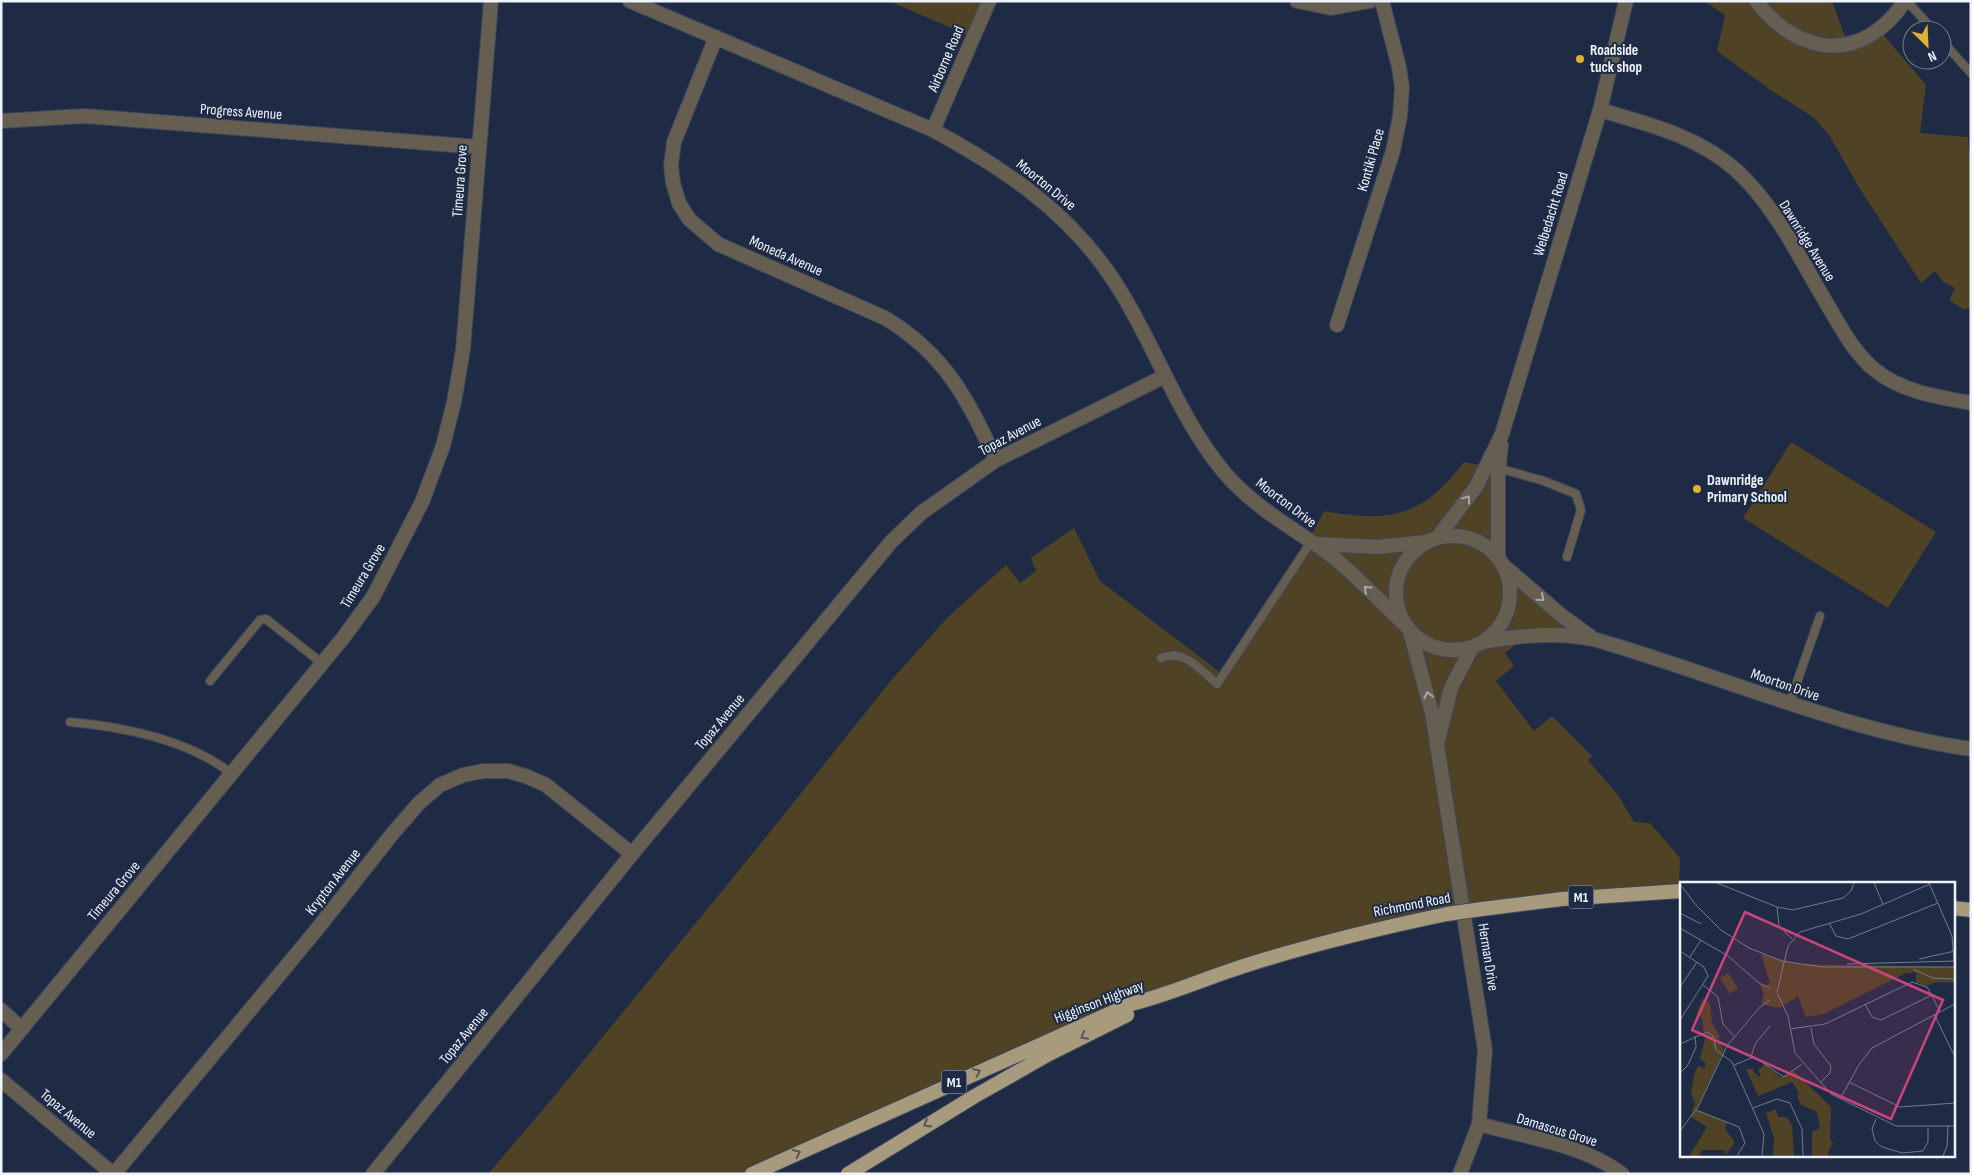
<svg xmlns="http://www.w3.org/2000/svg" width="1972" height="1175" font-family="'Sofia Sans Condensed',sans-serif">
<style>
.green{fill:#4f4225}
.lines{fill:none;stroke-linecap:round;stroke-linejoin:round}
.service-casing{stroke:#3c475e;stroke-width:10}
.minor-casing{stroke:#3c475e;stroke-width:16}
.tertiary-casing{stroke:#3c475e;stroke-width:16}
.trunk-casing{stroke:#3c475e;stroke-width:16}
.service{stroke:#655e51;stroke-width:8}
.minor{stroke:#655e51;stroke-width:14}
.tertiary{stroke:#655e51;stroke-width:14}
.trunk{stroke:#a89a7c;stroke-width:14}
.trunk-bridge-casing{stroke:#3c475e;stroke-width:16;stroke-linecap:butt}
.trunk-bridge{stroke:#a89a7c;stroke-width:14}
.oneway{stroke:#aaa8a7}
.oneway2{stroke:#56575a}
.poi-dot{fill:#e0b034;stroke:#1f2b44;stroke-width:2}
.labels{text-anchor:middle;dominant-baseline:central;stroke-width:4;stroke-linejoin:round;paint-order:stroke}
.shield{fill:#1f2b44;stroke:#b0b7c6;stroke-width:1}
.shield-label{font-size:14px;font-weight:bold;fill:#eef3fd}
.poi-label{font-size:15px;font-weight:bold;fill:#eef3fd;stroke:#1f2b44;text-anchor:start}
.street-label{font-size:15px;fill:#eef3fd;stroke:#1f2b44}
.inset-road{fill:none;stroke:#727b8e;stroke-width:1}
.view{fill:#cb447b;fill-opacity:0.15;stroke:#cb447b;stroke-width:2.5}
.inset-edge{fill:none;stroke:#eef3fd;stroke-width:2.5}
</style>
<rect width="100%" height="100%" fill="#1f2b44"/>
<path class="green" d="M889 1H988L972 37Z
M1704 1H1832L1848 45 1880 31 1926 85 1920 133 1968 137 1969 153H1971V308L1963 309 1949 300 1955 288 1943 282 1935 271 1921 283 1860 189 1829 135 1813 117 1772 91 1717 51 1725 15Z
M1791 442 1936 532 1888 608 1743 518Z
M1464 462 1499 469V557L1594 638 1528 635 1505 653 1514 666 1496 681 1534 731 1552 716 1592 756 1588 760 1618 795 1634 822 1650 823 1680 858 1679 889 1480 908 1238 966 750 1174H488L552 1099 758 847 894 677 949 616 1006 565 1020 583 1036 571 1031 558 1074 528 1100 581 1221 673 1308 542 1324 511C1391 523 1422 517 1464 462Z"/>
<g class="lines">
<g class="service-casing">
<path id="service" d="M1907 1 1933 30
M1942 41 1971 73
M1498 468 1544 481 1576 494 1581 510 1567 557
M1161 658C1183 648 1201 670 1217 684L1311 542
M210 681 260 620 266 619 323 664
M1789 705 1820 616
M70 722C125 727 188 739 232 774"/>
</g>
<g class="minor-casing">
<path id="minor" d="M1297 1 1331 8 1370 1
M1756 1C1800 58 1863 63 1905 1
M716 37 674 142 671 165 673 183 679 203 689 219 718 244 885 318C945 354 967 398 996 460
M1600 110C1648 124 1698 136 1737 171 1777 208 1802 263 1830 309 1842 330 1856 355 1875 370 1902 392 1938 397 1971 403
M1 121 84 116 479 147
M933 130 989 1
M1337 325 1393 151 1400 116 1402 87 1399 67 1382 1
M1 1010 21 1028
M1 1054 343 638 373 597 422 502 443 446 454 402 463 350 491 1
M1 1080 113 1174
M1479 1124C1525 1137 1582 1144 1622 1174
M114 1174 318 928 393 833 419 803 440 785 463 775 484 771H508L528 777 546 785 632 854
M373 1174 632 854 891 542 921 513 996 460 1165 376"/>
</g>
<g class="tertiary-casing">
<path id="tertiary" d="M630 1 933 130C1005 169 1071 213 1116 284 1155 344 1177 415 1223 471 1249 502 1282 522 1315 544 1347 565 1374 596 1402 622
M1396 593a57 57 0 1 1 114 0a57 57 0 1 1-114 0Z
M1437 538 1476 487 1502 434 1600 110 1626 1
M1315 544 1378 547 1426 542
M1498 557V473L1501 445
M1505 567 1562 616 1591 637
M1410 632 1432 713 1485 1050 1479 1124 1460 1174
M1484 642C1522 635 1555 632 1593 639 1720 675 1840 730 1971 749
M1438 740 1451 688 1471 649"/>
</g>
<g class="trunk-casing">
<path id="trunk" d="M1953 908 1971 910
M1482 909 1562 899 1681 891
M752 1174 1131 1004C1171 994 1208 977 1247 965 1313 944 1380 928 1447 914
M848 1174 975 1096 1049 1054 1127 1015"/>
</g>
<use href="#service" class="service"/>
<use href="#minor" class="minor"/>
<use href="#tertiary" class="tertiary"/>
<use href="#trunk" class="trunk"/>
<g class="trunk-bridge-casing">
<path id="trunk-bridge" d="M1447 914 1482 909"/>
</g>
<use href="#trunk-bridge" class="trunk-bridge"/>
</g>
<defs><path id="oneway-chevron" d="M-2-3.5L2.5 0L-2 3.5" fill="none" stroke-width="1.6" stroke-linecap="round" stroke-linejoin="round" transform="scale(1.25)"/></defs>
<g class="oneway">
<use href="#oneway-chevron" transform="translate(1467 499) rotate(-53)"/>
<use href="#oneway-chevron" transform="translate(1367 589) rotate(-138)"/>
<use href="#oneway-chevron" transform="translate(1541 598) rotate(41)"/>
<use href="#oneway-chevron" transform="translate(1428 695) rotate(-102)"/>
</g>
<g class="oneway2">
<use href="#oneway-chevron" transform="translate(1084 1036) rotate(153)"/>
<use href="#oneway-chevron" transform="translate(977 1072) rotate(-24)"/>
<use href="#oneway-chevron" transform="translate(927 1124) rotate(149)"/>
<use href="#oneway-chevron" transform="translate(797 1153) rotate(-25)"/>
</g>
<g class="poi-dot">
<circle cx="1580" cy="59" r="5"/>
<circle cx="1697" cy="489" r="5"/>
</g>
<g class="labels">
<g class="shield">
<rect x="1568.5" y="885.5" width="25" height="23" rx="4"/>
<rect x="941.5" y="1070.5" width="25" height="23" rx="4"/>
</g>
<g class="shield-label">
<text x="1581" y="897">M1</text>
<text x="954" y="1082">M1</text>
</g>
<g class="poi-label">
<text x="1590" y="50">Roadside<tspan x="1590" dy="17">tuck shop</tspan></text>
<text x="1707" y="480">Dawnridge<tspan x="1707" dy="17">Primary School</tspan></text>
</g>
<g class="street-label">
<text transform="translate(946 59) rotate(-67)">Airborne Road</text>
<text transform="translate(241 112) rotate(4)">Progress Avenue</text>
<text transform="translate(1371 160) rotate(-74)">Kontiki Place</text>
<text transform="translate(460 181) rotate(-86)">Timeura Grove</text>
<text transform="translate(1046 185) rotate(39)">Moorton Drive</text>
<text transform="translate(1551 214) rotate(-73)">Welbedacht Road</text>
<text transform="translate(1807 241) rotate(58)">Dawnridge Avenue</text>
<text transform="translate(786 256) rotate(24)">Moneda Avenue</text>
<text transform="translate(1010 436) rotate(-28)">Topaz Avenue</text>
<text transform="translate(1286 503) rotate(37)">Moorton Drive</text>
<text transform="translate(363 576) rotate(-59)">Timeura Grove</text>
<text transform="translate(1785 685) rotate(19)">Moorton Drive</text>
<text transform="translate(720 722) rotate(-50)">Topaz Avenue</text>
<text transform="translate(333 882) rotate(-52)">Krypton Avenue</text>
<text transform="translate(114 891) rotate(-50)">Timeura Grove</text>
<text transform="translate(1412 905) rotate(-11)">Richmond Road</text>
<text transform="translate(1488 957) rotate(81)">Herman Drive</text>
<text transform="translate(1099 1002) rotate(-21)">Higginson Highway</text>
<text transform="translate(464 1036) rotate(-51)">Topaz Avenue</text>
<text transform="translate(68 1114) rotate(40)">Topaz Avenue</text>
<text transform="translate(1557 1130) rotate(17)">Damascus Grove</text>
</g>
</g>
<g transform="translate(1680 882)">
<rect width="275" height="275" fill="#1f2b44"/>
<path d="M81 72 118 82 275 85V101L257 100 246 104 236 100V90L224 92 143 132 126 135 118 114 100 126 81 122 84 112 79 101 85 104 90 101ZM48 91 58 106 50 112 40 96ZM23 116 30 122 32 141 40 155 38 158 44 168 16 228 47 240 45 247 55 260 46 273 44 268H22L19 274H9L27 245 11 235 15 219 11 213 14 193 18 184 24 186 26 182 20 177 27 150 23 149V137L16 132ZM84 182 101 195 114 189 151 225 150 258 153 260 148 271 149 274H132V250L140 246 137 230 121 223 117 214 119 211 112 200 78 214 66 187H75L73 189 79 195 81 193 78 189ZM96 227 98 235H107L112 244 114 274H93L94 256 86 231Z" fill="#4f4225"/>
<path class="inset-road" d="M37 1 97 25 113 28 163 16 171 9 174 1M194 1 203 22M249 1 272 54 275 95M0 2 16 23 41 48 69 66 102 79 142 85H275M97 25 99 44 112 57M0 31 21 42M149 41 156 54 168 57 258 21M0 46 48 74 79 101 90 106M0 69 24 85 28 94 0 138M10 75 21 58M239 77 275 69M167 82 275 79M233 87 253 96 275 97M23 103 38 115 43 142 54 154M0 105 17 80M97 110 108 64 120 50 181 32 250 2M97 111 108 134 115 171 151 212 216 244H275M185 122 192 135 201 138 252 113M254 132 274 173M131 146 134 162 151 184 150 191 140 201M110 147 145 142 232 100 247 105 260 129M0 162 27 150 33 154 36 168 52 180 84 252 82 274M71 175 75 162 90 144M54 183 74 175 104 195 122 182M0 191 8 183 16 165 15 154M169 200 220 225 275 221M160 217 180 181 192 166 275 122M73 226 97 217 110 221 122 247 123 274M16 228 59 245 65 261 57 274M196 237 192 247 195 259 202 265 222 271 243 269 248 260V246M0 249 18 225 47 164 79 126 90 118M263 274 267 264 268 244"/>
<path class="view" d="M65 30 263 118 211 237 12 148Z"/>
<rect width="275" height="275" class="inset-edge"/>
</g>
<rect width="1972" height="1175" fill="none" stroke="#eef3fd" stroke-width="5"/>
<g transform="translate(1927 45) rotate(156)"><circle r="24" fill="#1f2b44" stroke="#727b8e"/>
<path d="M0-4L9 19L0 12L-9 19Z" fill="#e0b034"/>
<text y="-8" font-size="14" font-weight="bold" text-anchor="middle" fill="#eef3fd">N</text>
</g>
</svg>
